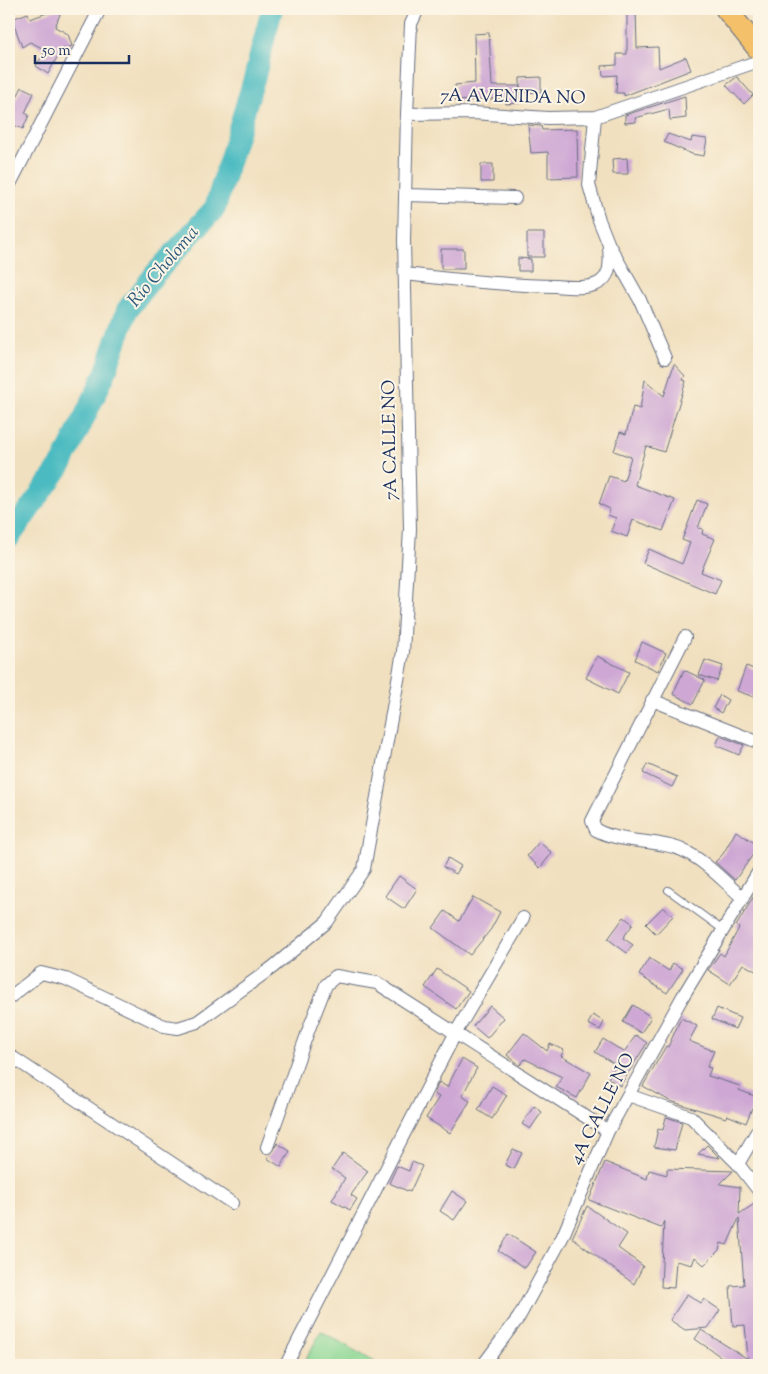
<svg xmlns="http://www.w3.org/2000/svg" width="768" height="1374" font-family="'Sorts Mill Goudy',serif">
<style>
.green{fill:#8cd794;stroke:#548379}
.lines{fill:none;stroke-linecap:round;stroke-linejoin:round}
.river{stroke:#4cbbc1;stroke-width:22}
.building{fill:#cea7d4}
.lane-casing{stroke:#666d80;stroke-width:8}
.street-casing{stroke:#666d80;stroke-width:14}
.highway-casing{stroke:#666d80;stroke-width:23}
.lane{stroke:#fff;stroke-width:6}
.street{stroke:#fff;stroke-width:12}
.highway{stroke:#f4c16a;stroke-width:21}
.labels{text-anchor:middle;dominant-baseline:central;stroke-width:4;stroke-linejoin:round;paint-order:stroke}
.street-label{font-size:18px;fill:#1b2f5e;stroke:#fcf5e5}
.water-label{font-size:19px;font-style:italic;fill:#2a597c;stroke:#fcf5e5}
</style>
<rect width="100%" height="100%" fill="#fcf5e5"/>
<filter id="ink" filterUnits="userSpaceOnUse"><feTurbulence type="fractalNoise" baseFrequency=".02" numOctaves="2"/><feDisplacementMap in="SourceGraphic" scale="10" xChannelSelector="R" yChannelSelector="G"/><feConvolveMatrix kernelMatrix="1 2 1 2 8 2 1 2 1" color-interpolation-filters="sRGB"/></filter>
<filter id="wash" filterUnits="userSpaceOnUse"><feTurbulence type="fractalNoise" baseFrequency=".0096" numOctaves="4" result="noise"/><feDisplacementMap in="SourceGraphic" scale="20" xChannelSelector="R" yChannelSelector="G"/><feGaussianBlur stdDeviation="1.12" result="paint"/><feColorMatrix in="noise" values="0 0 0 0 0 0 0 0 0 0 0 0 0 0 0 0 0 1.4 0 .05"/><feComposite in="paint" operator="in"/></filter>
<g filter="url(#wash)">
<rect width="100%" height="100%" fill="#f1e0bf"/>
<path class="green" d="M321 1331 380 1365H303Z"/>
<g class="lines">
<path class="river" d="M9 538 63 462 105 374 127 310 155 274 215 208 254 79 272 9"/>
</g>
<g id="blocks">
<path class="building" d="M58 9H62L55 27 68 34 72 46 61 50 48 74 36 66 46 50 30 42 22 47 12 19 28 13 30 19Z
M627 9H636L637 48 658 47 659 68 686 57 691 70 624 96V93H616L617 75 603 76 602 66 617 65V54H627Z
M489 33 492 86H520V103L506 104V98L456 101 455 85 475 83 474 34Z
M541 77V92L520 93V78Z
M737 77 753 95 744 104 726 85Z
M22 87 34 93 25 113 29 115 23 129 9 123V106L12 107Z
M685 96 686 118 670 120 669 109 635 118 636 122 625 123V115Z
M528 125 541 126 542 130 577 129 578 177 548 178V152L531 153Z
M668 134 691 142 692 137 707 139 704 156 692 154 664 142Z
M627 158 628 174H613L612 159Z
M481 164H493V182H481Z
M527 233H544V257H527Z
M441 249H464V269H441Z
M518 258 531 259V271H518Z
M674 364 685 376 683 380 686 381 664 452 646 446 635 485 675 500 663 531 633 520 627 537 611 531 616 518 608 515 610 509 599 504 609 476 624 481 631 457 614 451 620 432 626 434 633 407 640 409 645 380 664 396Z
M697 500 707 504 698 528 703 529 702 534 715 539 701 572 721 580 715 594 643 563 649 549 682 564 690 543 682 540Z
M642 642 666 653 658 671 635 660Z
M597 656 629 672 618 694 586 678Z
M705 660 723 666 717 681 699 675Z
M746 666 759 671V681L754 697 737 691Z
M684 670 705 680 693 704 673 694Z
M720 695 728 700 721 713 713 708Z
M720 736 744 745 739 755 716 745Z
M647 764 677 777 672 787 643 773Z
M736 831 759 846 735 880 715 862 723 854Z
M539 842 552 853 540 868 527 856Z
M448 858 461 866 456 874 443 867Z
M399 876 417 889 404 909 385 896Z
M754 896 759 899V973L743 964 730 984 708 970 720 953 724 956 739 928 736 926Z
M473 897 500 912 491 929 470 955 433 928 445 911 459 921Z
M663 907 673 916 656 934 646 924Z
M624 917 633 924 623 938 633 945 627 953 608 939Z
M649 958 669 971 673 963 683 969 667 993 639 975Z
M437 969 469 991 456 1009 425 987Z
M633 1005 651 1017 641 1033 623 1022Z
M490 1006 504 1018 487 1038 473 1026Z
M717 1008 740 1018 735 1029 712 1019Z
M593 1015 604 1022 600 1030 588 1024Z
M681 1018 697 1026 689 1041 714 1051 707 1067 711 1068 708 1076 740 1086 739 1090 759 1098V1111L752 1108 746 1123 727 1115 726 1118 670 1101 643 1086 666 1046 668 1047Z
M524 1033 547 1051 550 1044 564 1050 561 1056 591 1073 577 1098 556 1087 562 1077 525 1059 520 1065 507 1055Z
M636 1035 647 1043 620 1086 608 1078 616 1065 595 1052 603 1039 624 1052Z
M462 1059 477 1068 462 1096 470 1101 450 1133 426 1118 439 1097 434 1094 439 1082 447 1087Z
M492 1086 507 1095 492 1119 478 1110Z
M534 1106 542 1112 530 1129 522 1124Z
M666 1117 682 1122 675 1150 654 1147 658 1129 663 1130Z
M277 1143 290 1151 281 1167 267 1158 274 1150Z
M707 1145 720 1158 698 1154Z
M513 1149 522 1153 514 1169 505 1165Z
M343 1153 368 1171 351 1195 357 1199 350 1210 332 1200 345 1178 332 1169Z
M412 1162 422 1166 410 1192 389 1183 397 1166 409 1171Z
M605 1162 647 1179 649 1170 667 1175V1169L733 1171 720 1184 740 1187 739 1214 759 1201V1365H733L695 1339 701 1330 748 1359 745 1325 733 1326 730 1286 744 1285 739 1218 727 1245 721 1243 719 1250 704 1265 695 1257 692 1265 676 1261 674 1288 661 1287 664 1221 661 1228 589 1200Z
M452 1191 467 1201 454 1220 440 1211Z
M587 1206 627 1234 618 1248 643 1266 634 1284 572 1238Z
M508 1234 536 1252 525 1268 498 1251Z
M687 1294 701 1303 704 1299 720 1310 708 1328 685 1330 670 1320Z"/>
</g>
</g>
<g filter="url(#ink)">
<use href="#blocks" fill-opacity="0" stroke="#666d80" stroke-width="1"/>
<g class="lines">
<g class="lane-casing">
<path id="lane" d="M668 890 723 930"/>
</g>
<g class="street-casing">
<path id="street" d="M407 114 473 113 548 118 595 117 759 61
M595 117 589 185 599 220 609 245 640 300 665 358
M9 186 100 9
M406 195 515 198
M405 274C455 280 504 285 555 286 567 287 585 289 597 284 612 277 610 261 609 247
M685 637 592 821 596 830C623 844 657 839 682 850 705 860 724 882 743 898
M652 700 755 741
M9 998 41 973 66 979 164 1026 178 1028 197 1022 273 967 327 922 364 869 403 652 410 529 404 240 407 114 411 24 418 9
M9 1055 232 1203
M628 1095 691 1117 738 1164 759 1191
M267 1147 310 1026 326 985 336 976 377 983 608 1131
M738 1164 759 1128
M286 1365 455 1034 523 918
M483 1365 519 1317 562 1238 608 1131 683 996 759 871"/>
</g>
<g class="highway-casing">
<path id="highway" d="M726 9 759 50"/>
</g>
<use href="#lane" class="lane"/>
<use href="#street" class="street"/>
<use href="#highway" class="highway"/>
</g>
</g>
<g class="labels">
<g class="street-label">
<text transform="translate(513 98) rotate(1)">7A AVENIDA NO</text>
<text transform="translate(391 440) rotate(-91)">7A CALLE NO</text>
<text transform="translate(603 1109) rotate(-63)">4A CALLE NO</text>
</g>
<g class="water-label">
<text transform="translate(164 267) rotate(-50)">Río Choloma</text>
</g>
</g>
<rect width="768" height="1374" fill="none" stroke="#fcf5e5" stroke-width="30"/>
<path d="M35 55v8h94v-8" fill="none" stroke="#1b2f5e" stroke-width="2.5"/>
<text x="42" y="55" font-size="15" fill="#1b2f5e" stroke="#fcf5e5" stroke-width="4" paint-order="stroke">50 m</text>
</svg>
